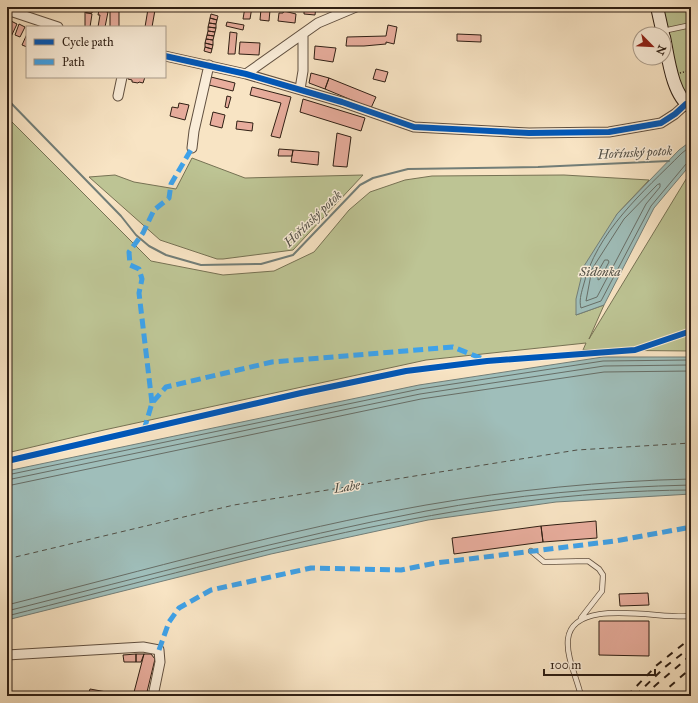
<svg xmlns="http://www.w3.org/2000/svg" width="698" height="703" font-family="'IM FELL Great Primer',serif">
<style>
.green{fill:#bdc494;stroke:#767254}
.water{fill:#9fbeba;stroke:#727e78}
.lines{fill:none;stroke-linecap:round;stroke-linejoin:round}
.shore{stroke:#676e67;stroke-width:1}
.stream{stroke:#727e78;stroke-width:2}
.ferry{stroke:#514f46;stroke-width:1;stroke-dasharray:5 4;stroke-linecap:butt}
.building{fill:#e8ad9d;stroke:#2f1f14}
.lane-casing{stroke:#615040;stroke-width:6}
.street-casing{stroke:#615040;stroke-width:11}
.secondary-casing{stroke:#2f1f14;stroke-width:14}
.path{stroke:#2f1f14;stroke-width:1.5;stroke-dasharray:1 2;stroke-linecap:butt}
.lane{stroke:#faedd9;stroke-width:4.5}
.street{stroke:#faedd9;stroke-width:9}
.secondary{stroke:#faedd9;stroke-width:12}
.rail{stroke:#2f1f14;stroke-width:2;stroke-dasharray:7 7;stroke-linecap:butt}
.quiet{stroke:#3ea2ea;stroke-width:5;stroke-dasharray:10 5;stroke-linecap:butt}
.cycleway-casing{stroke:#faedd9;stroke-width:8}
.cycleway{stroke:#0057b8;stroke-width:6}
.labels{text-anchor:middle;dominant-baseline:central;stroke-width:3;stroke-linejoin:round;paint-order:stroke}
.water-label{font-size:13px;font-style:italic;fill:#514f46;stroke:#faedd9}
</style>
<rect width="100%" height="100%" fill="#f8e4c4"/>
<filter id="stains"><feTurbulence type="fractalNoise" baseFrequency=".005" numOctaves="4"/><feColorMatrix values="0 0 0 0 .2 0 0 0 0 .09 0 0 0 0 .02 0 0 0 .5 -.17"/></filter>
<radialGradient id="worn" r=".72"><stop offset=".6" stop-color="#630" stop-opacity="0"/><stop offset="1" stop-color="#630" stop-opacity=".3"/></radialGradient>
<path class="green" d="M662 7H691V97C671 81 668 32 662 7Z
M7 117 151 261 223 275 274 271 314 252 349 210 370 192 405 180 432 176 564 175 649 180 617 214 576 315 604 305 589 339 691 171V351L583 350 586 343 426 360 104 430 7 453Z
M192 158 245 178 363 175 293 250 223 259H217L160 240 89 177 115 175 134 182 176 189Z"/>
<path class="water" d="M691 141V164L654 208 604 305 576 315V299L584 266 617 214 679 150Z
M603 357H691V494L556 502 428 520 271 554 7 620V471L419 385Z"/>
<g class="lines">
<path class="shore" d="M691 146 682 153C643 192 596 232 583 287 581 294 579 301 581 308L601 301 651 206 686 164 691 162
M660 184V187L646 204 597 297 586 301 592 269 624 219 657 185Z
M605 260H608L609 262 600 279 598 280V272Z
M7 475 420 389 603 361 691 360
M7 480 420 394 604 366 691 365
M7 486 421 399 604 372 691 371
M7 605C146 570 285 530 426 505 513 490 603 481 691 479
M7 611C146 576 285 538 426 511 512 495 604 487 691 485
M7 616C231 560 458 491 691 490"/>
<path class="stream" d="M7 99 121 216 136 235 149 246 166 255 201 265 261 264 293 255 360 185 373 178 408 169 538 167 669 161"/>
<path class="ferry" d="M7 559 234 505 577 450 691 443"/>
</g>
<path class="building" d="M87 7H93L92 13H86Z
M110 7H119V27H110Z
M245 7H252L250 19H243Z
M304 7H316L315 15 304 14Z
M148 9 155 10 152 27H145Z
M261 9 270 10 269 21 260 20Z
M99 10 108 12 105 27H98L100 15H98Z
M284 11 296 14 295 23 278 21 279 13H283Z
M85 12 92 14 90 27H85Z
M211 14 218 16 217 20 210 18Z
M210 18 217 20 216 24 209 23Z
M7 19 17 24 9 41 7 40Z
M227 22 244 25 243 30 226 26Z
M209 23 216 24V28L208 27Z
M19 24 25 27 20 37 15 35Z
M388 25 397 27 394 44 386 42V44L364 46H346L347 37 386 36Z
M208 27 216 28 215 32 208 31Z
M208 31 215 32 214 36 207 35Z
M230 32 237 33 235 54H228Z
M27 34V47L22 45Z
M457 34 481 35V42L457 41Z
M207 35 214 36 213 40 206 39Z
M206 39 213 40V45L205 43Z
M240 42 260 43 259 55 239 54Z
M205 43 213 45 212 49 205 47Z
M315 46 336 48 333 62 314 59Z
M205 47 212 49 211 53 204 51Z
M376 69 388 72 385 82 373 79Z
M311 73 329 78 325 89 309 83Z
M128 77H145L143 83 139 82 138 83 132 82V80L128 79Z
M211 77 235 83 233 91 209 85Z
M329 78 376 97 371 108 325 89Z
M252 87 291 97 280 138 271 136 281 103 250 95Z
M227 96 231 97 228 108 225 107Z
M303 99 365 118 361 131 300 112Z
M179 103 189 105 185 120 170 116 172 107 178 108Z
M213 112 225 115 222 128 210 125Z
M237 121 253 123 252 131 236 129Z
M337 133 351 137 347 167 333 166Z
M279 149 293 150 292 156H278Z
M293 150 319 152 318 165 291 162Z
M596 521 597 538 543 542 541 526Z
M541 526 543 542 454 554 452 538Z
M648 593 649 605 620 606 619 594Z
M599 621H649V656L599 655Z
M136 654V662H124L123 655Z
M136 654H144L141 662H136Z
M144 654H151L155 659 146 696H133Z
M90 689 123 695 122 696H88Z"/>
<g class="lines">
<g class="lane-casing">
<path id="lane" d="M663 31 691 25
M7 461 301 393 406 371 487 361 635 350 691 331
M531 551 544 562 588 561 599 569 603 575 602 591 581 618
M581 696C577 678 566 657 568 639 573 596 662 620 691 616"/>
</g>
<g class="street-casing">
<path id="street" d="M7 10 58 27
M165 56 246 74 342 102 414 127 529 133 609 132 661 123 675 114 686 104
M246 74 318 23 356 7
M300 89 303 71V34
M118 96 122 77
M192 148 194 131 209 65
M7 655 143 647 159 650 160 662 153 696"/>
</g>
<g class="secondary-casing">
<path id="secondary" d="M657 7 663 34
M664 37C668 56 672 96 691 107"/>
</g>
<path class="path" d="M680 73 691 70"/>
<use href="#lane" class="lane"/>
<use href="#street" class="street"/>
<use href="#secondary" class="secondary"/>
<path class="rail" d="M627 696 657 665 691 638
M635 696 665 667 691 647
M643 696 691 655
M659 696 691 668
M682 696 691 688"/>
<path class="quiet" d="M152 403 139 293 142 279 139 269 130 265 129 252 143 233 154 210 169 198 171 184 192 148
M144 430 152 403 166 387 272 362 453 347 483 359
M159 650 169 622 179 608 211 590 311 568 401 570 436 563 615 541 686 528"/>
<g class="cycleway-casing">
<path id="cycleway" d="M165 56 246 74 342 102 414 127 529 133 609 132 661 123 675 114 686 104
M7 461 301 393 406 371 487 361 635 350 691 331"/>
</g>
<use href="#cycleway" class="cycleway"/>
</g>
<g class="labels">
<g class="water-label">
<text transform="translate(635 153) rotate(-3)">Hořínský potok</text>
<text transform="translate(313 219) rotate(-44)">Hořínský potok</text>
<text x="600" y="272">Sidonka</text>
<text transform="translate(347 487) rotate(-9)">Labe</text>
</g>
</g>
<rect width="698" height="703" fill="none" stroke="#f8e4c4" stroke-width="24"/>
<rect x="8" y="8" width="682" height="687" fill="none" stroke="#2f1f14" stroke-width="2"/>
<rect x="12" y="12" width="674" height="679" fill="none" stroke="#2f1f14"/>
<rect x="26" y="26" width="140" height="52" fill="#faedd9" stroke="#a99b8a"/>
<rect x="34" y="39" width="20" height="6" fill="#0057b8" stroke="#a99b8a"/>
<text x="62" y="46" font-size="12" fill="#2f1f14">Cycle path</text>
<rect x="34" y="59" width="20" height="6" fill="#3ea2ea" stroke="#a99b8a"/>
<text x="62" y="66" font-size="12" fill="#2f1f14">Path</text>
<g transform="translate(652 46) rotate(114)"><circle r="19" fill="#faedd9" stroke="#a99b8a"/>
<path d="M0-3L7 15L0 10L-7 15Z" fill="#8f2418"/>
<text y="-6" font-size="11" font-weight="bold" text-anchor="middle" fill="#2f1f14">N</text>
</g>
<path d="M544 669v6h111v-6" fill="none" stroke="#2f1f14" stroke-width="2"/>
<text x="550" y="669" font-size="12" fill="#2f1f14" stroke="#faedd9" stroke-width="3" paint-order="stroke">100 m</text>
<rect width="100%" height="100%" filter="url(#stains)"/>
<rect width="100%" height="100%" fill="url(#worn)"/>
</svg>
